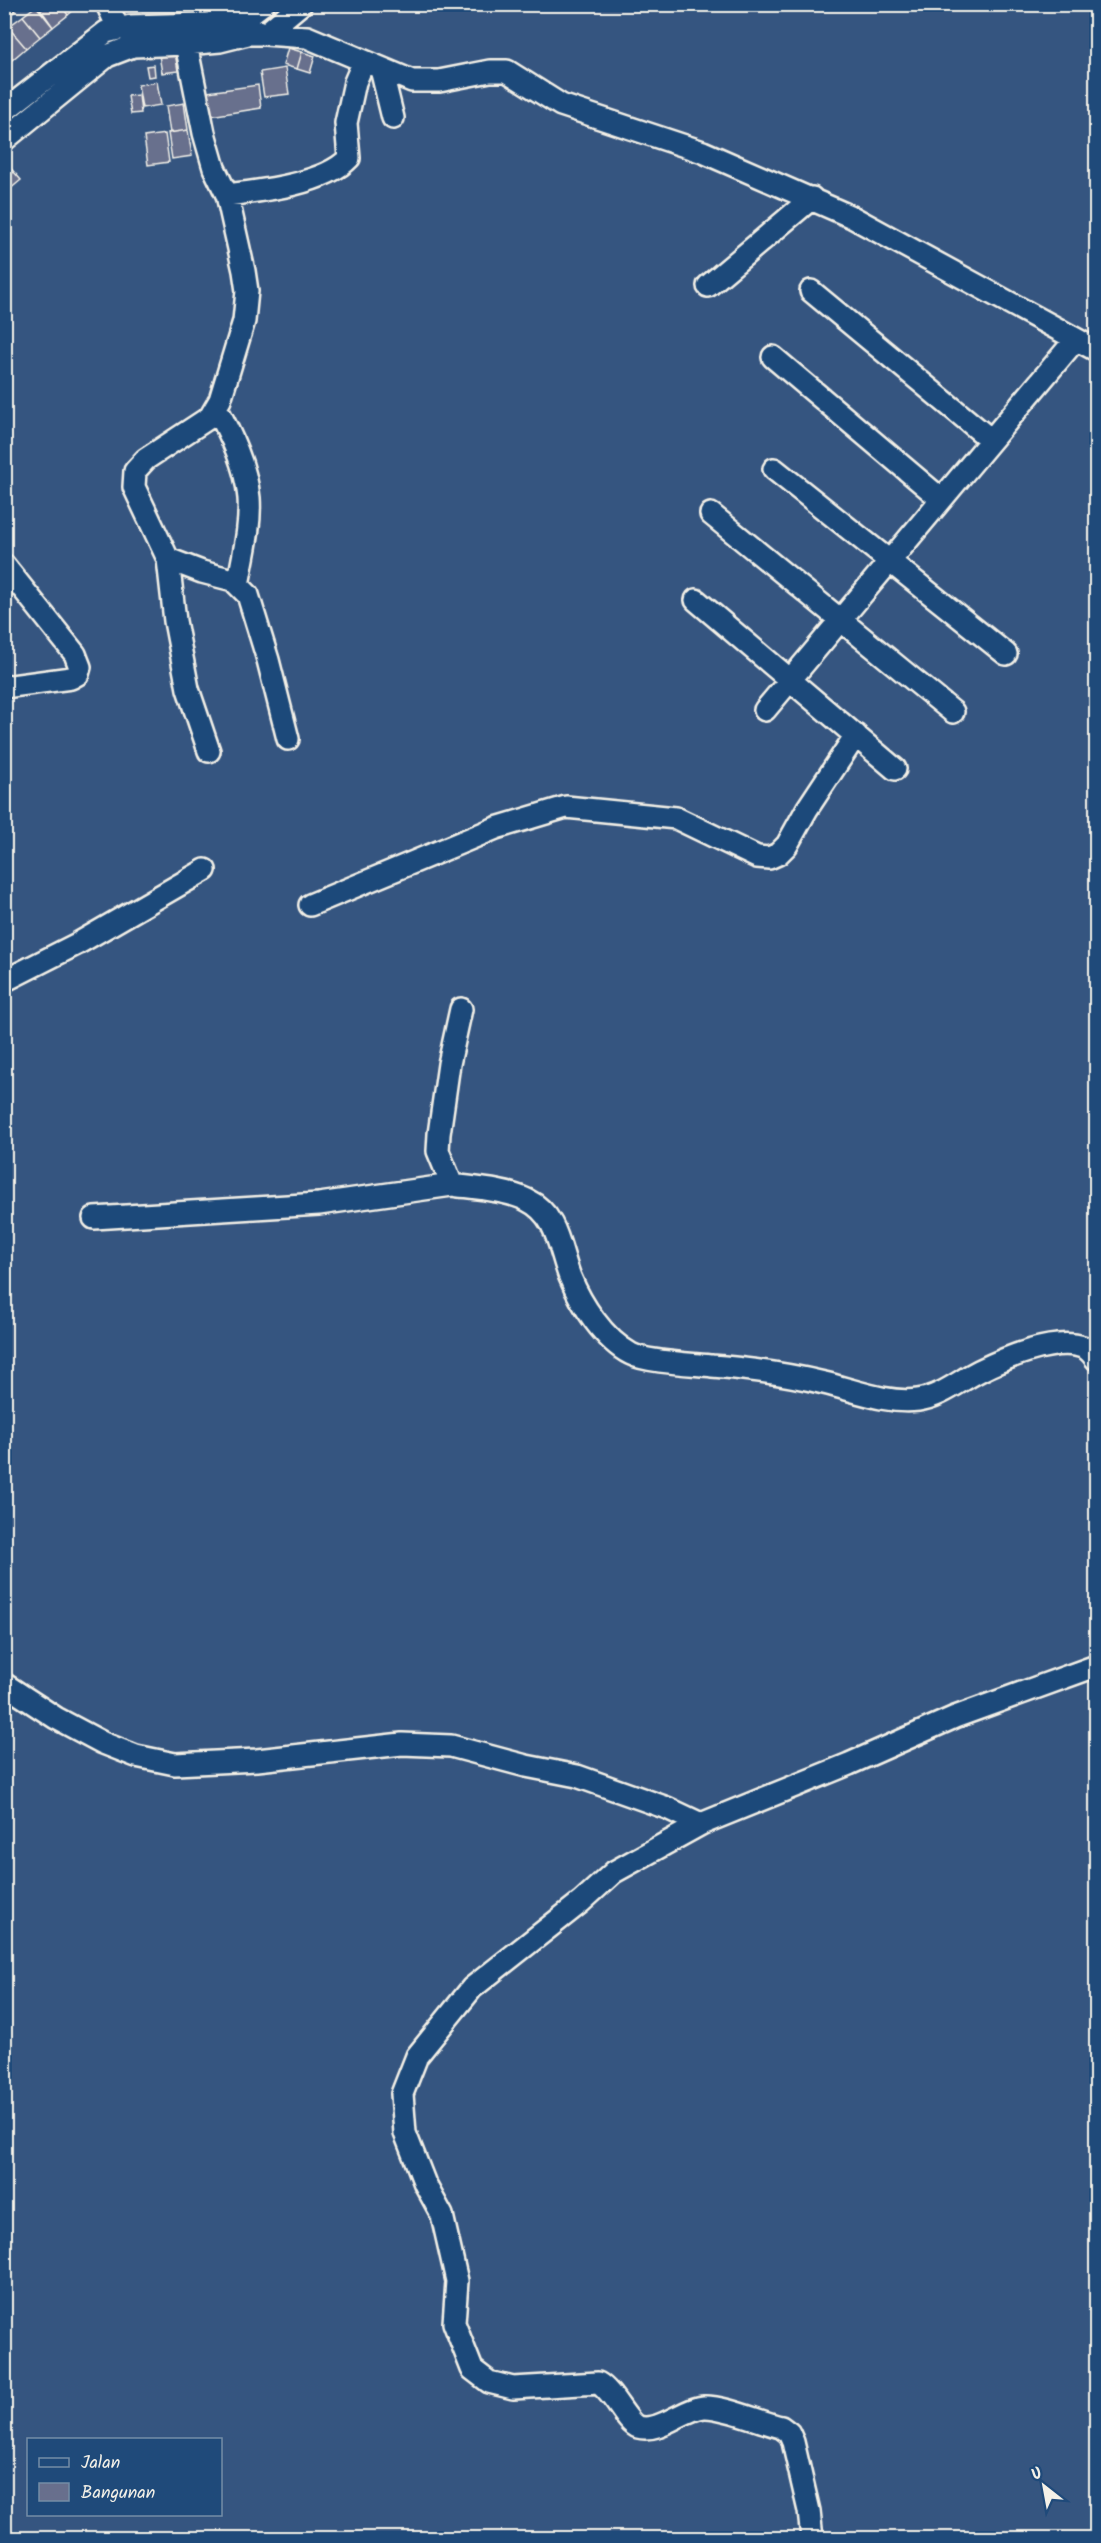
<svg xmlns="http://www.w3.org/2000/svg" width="1101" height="2543" font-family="Kalam,sans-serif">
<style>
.building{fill:#686f8d;stroke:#f4f1e8;stroke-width:1.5}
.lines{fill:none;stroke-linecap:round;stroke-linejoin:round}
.street-casing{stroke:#f4f1e8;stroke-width:26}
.street{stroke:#1f4a7a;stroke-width:21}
</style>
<rect width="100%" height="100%" fill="#355580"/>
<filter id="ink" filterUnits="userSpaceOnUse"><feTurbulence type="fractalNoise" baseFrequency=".0167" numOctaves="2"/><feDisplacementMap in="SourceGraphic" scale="12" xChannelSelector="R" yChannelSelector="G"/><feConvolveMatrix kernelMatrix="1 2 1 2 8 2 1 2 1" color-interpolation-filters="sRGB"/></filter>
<g filter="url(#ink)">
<path class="building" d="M4 4H10L15 11 4 20Z
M37 4H60L68 15 53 27Z
M60 4H81L68 15Z
M36 6 53 27 40 37 23 16Z
M23 16 40 37 26 48 8 27Z
M8 27 26 48 12 60 4 51V30Z
M288 48 302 52 297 69 283 65Z
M175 52 178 71 162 73 159 55Z
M302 52 315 56 310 73 297 69Z
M154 65 155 76 148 77 146 66Z
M285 68 289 94 264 97 260 72Z
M157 82 161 105 142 108 138 85Z
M258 85 261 108 204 117 201 93Z
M139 95 141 113 131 114 128 96Z
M184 103 188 130 170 133 166 106Z
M188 130 192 156 172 159 168 133Z
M165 134 169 162 148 165 144 137Z
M4 161 14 172 4 180Z
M14 172 21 180 9 190 4 185V180Z"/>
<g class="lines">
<g class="street-casing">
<path id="street" d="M107 4 118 28
M213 4 238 23 265 34 307 37 412 81H439L490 71H507L561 105 703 152 852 217 1096 350
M186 44 204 133 214 168 227 195 244 271 247 291 244 321 220 400 210 417 146 459 135 471 134 487 168 559 175 621 188 689 209 751
M381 69 393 118
M4 111 106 32 131 26 238 23 263 4
M4 140 107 56 133 46 186 44 220 41 248 34H265L301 4
M227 195C261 191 325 184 349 158L346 123 355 82 364 61
M708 286 812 198
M811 291 991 440
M773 357 941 499
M216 407C231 435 246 466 249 498 251 526 243 557 238 585
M774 469 1006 654
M711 514 953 712
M168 559 202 572 233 580 248 595 268 660 288 739
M4 565 75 654 80 667 78 674 71 678 4 687
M696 600 895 769
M765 710 1076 339
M310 905 496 828 566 807 676 818 757 857 769 858 778 854 787 845 807 809 856 735
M4 981 77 944 205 870
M461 1009 449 1064 439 1134 438 1151 452 1185C474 1188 507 1190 527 1200 558 1215 559 1249 570 1277 581 1304 604 1340 631 1354 646 1362 694 1364 712 1366 750 1369 787 1374 824 1383 854 1390 887 1404 918 1400 941 1397 959 1381 979 1371 1005 1358 1055 1337 1083 1347 1089 1349 1093 1355 1096 1359
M94 1218 319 1204 452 1185
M4 1684 56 1718 103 1743 136 1756 175 1764 257 1760 402 1744 451 1746 526 1766 577 1776 667 1808 701 1824
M812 2538 809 2511 793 2442 789 2433 781 2427C760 2422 724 2406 704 2407 683 2409 660 2433 638 2427 626 2423 614 2392 598 2383L513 2388 489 2382 472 2369 454 2323 457 2281 442 2215 425 2184 405 2133 402 2094 417 2056 472 1988 581 1902 614 1872 701 1824 849 1764 955 1717 1096 1666"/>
</g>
<use href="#street" class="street"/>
</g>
</g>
<rect width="1101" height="2543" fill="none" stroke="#1f4a7a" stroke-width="24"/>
<rect x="12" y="12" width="1077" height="2519" fill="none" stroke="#f4f1e8" stroke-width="2" filter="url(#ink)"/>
<rect x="27" y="2438" width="195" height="78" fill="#1f4a7a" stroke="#748da6" stroke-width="1.5"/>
<rect x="39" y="2458" width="30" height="9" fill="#1f4a7a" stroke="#748da6" stroke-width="1.5"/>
<text x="81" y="2468" font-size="18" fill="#f4f1e8">Jalan</text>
<rect x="39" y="2483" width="30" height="18" fill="#686f8d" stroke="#748da6" stroke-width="1.5"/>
<text x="81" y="2498" font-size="18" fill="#f4f1e8">Bangunan</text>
<g transform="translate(1044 2486) rotate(329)" stroke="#1f4a7a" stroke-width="4.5" paint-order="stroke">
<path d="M0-4.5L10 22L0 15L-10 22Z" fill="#f4f1e8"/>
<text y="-9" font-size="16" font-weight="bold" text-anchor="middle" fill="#f4f1e8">U</text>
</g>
</svg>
